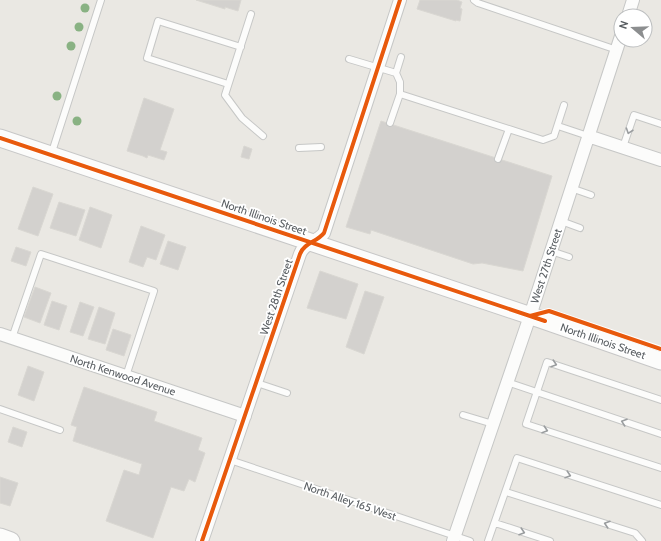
<svg xmlns="http://www.w3.org/2000/svg" width="661" height="541" font-family="Cabin,sans-serif">
<style>
.building{fill:#d3d1ce;stroke:#d9d7d2}
.lines{fill:none;stroke-linecap:round;stroke-linejoin:round}
.service-casing{stroke:#c6c7c6;stroke-width:8}
.minor-casing{stroke:#c6c7c6;stroke-width:14}
.secondary-casing{stroke:#c7c7c7;stroke-width:19}
.service{stroke:#fcfcfb;stroke-width:6}
.minor{stroke:#fcfcfb;stroke-width:12}
.secondary{stroke:#fcfcfb;stroke-width:17}
.cycleway-casing{stroke:#fff;stroke-width:6}
.cycleway{stroke:#e8590c;stroke-width:4}
.tree{fill:#89b283}
.oneway{stroke:#9a9d9f}
.labels{text-anchor:middle;dominant-baseline:central;stroke-width:3.5;stroke-linejoin:round;paint-order:stroke}
.street-label{font-size:11px;fill:#595e62;stroke:#fff}
</style>
<rect width="100%" height="100%" fill="#eae8e3"/>
<path class="building" d="M196 0H241L238 11 225 7V9Z
M420 0H457L462 2 460 8 462 9 460 21 456 20V21L417 9Z
M144 98 174 109 160 150 167 152 164 160 148 155 147 158 143 156 127 151Z
M381 121 552 176 523 271 482 263 473 264 371 230 370 234 346 227Z
M244 146 252 149 249 159 241 157Z
M33 187 53 194 38 236 18 229Z
M59 202 85 210 76 236 50 228Z
M90 207 112 215 101 248 79 240Z
M141 226 165 235 156 260 147 257 143 267 129 262Z
M168 241 186 247 178 270 160 264Z
M16 247 31 252 26 266 11 261Z
M320 271 358 284 346 319 307 308Z
M35 287 51 293 40 323 24 317Z
M365 291 384 297 364 354 346 347Z
M52 301 67 306 59 330 44 325Z
M80 302 94 307 83 336 70 332Z
M99 307 115 313 105 344 88 339Z
M113 329 131 335 124 356 106 350Z
M28 366 44 372 34 401 18 395Z
M84 387 157 412 154 421 202 438 198 450 205 453 195 482 189 479 184 491 171 487 153 538 106 521 124 470 139 475 142 464 73 441 77 427 71 425Z
M13 427 27 432 22 447 8 442Z
M0 477 18 483 10 506 0 503Z"/>
<g class="lines">
<g class="service-casing">
<path id="service" d="M474 0 478 3 617 50
M251 14 225 95 242 118 263 136
M349 59 396 73 400 82V94L390 123
M396 73 401 57
M228 84 147 58 158 21 241 47
M400 94 543 140 554 136 564 105
M558 126 588 136
M623 147 634 115 661 124
M299 148 321 147
M51 155 101 0
M498 159 509 129
M571 188 591 195
M561 221 580 228
M551 251 569 257
M12 338 41 254 154 291 126 376
M507 382 661 434
M257 383 287 393
M661 400 547 362 526 424 661 468
M0 409 60 430
M463 415 493 424
M230 460 470 541
M506 492 635 533 642 541
M495 523 550 541
M488 541 517 458 661 505"/>
</g>
<g class="minor-casing">
<path id="minor" d="M628 16 633 0
M588 136 661 160
M0 334 245 416
M202 541 300 254C304 243 317 242 324 233L400 0
M453 541 530 316 621 36"/>
</g>
<g class="secondary-casing">
<path id="secondary" d="M0 138 540 319 661 361
M0 537 11 541"/>
</g>
<use href="#service" class="service"/>
<use href="#minor" class="minor"/>
<use href="#secondary" class="secondary"/>
<g class="cycleway-casing">
<path id="cycleway" d="M0 138 545 321
M530 316 549 311 661 349
M202 541 300 254C304 243 317 242 324 233L400 0"/>
</g>
<use href="#cycleway" class="cycleway"/>
</g>
<g class="tree">
<circle cx="85" cy="8" r="4.5"/>
<circle cx="79" cy="27" r="4.5"/>
<circle cx="71" cy="46" r="4.5"/>
<circle cx="57" cy="96" r="4.5"/>
<circle cx="77" cy="121" r="4.5"/>
</g>
<defs><path id="oneway-chevron" d="M-2-3.5L2.5 0L-2 3.5" fill="none" stroke-width="1.6" stroke-linecap="round" stroke-linejoin="round"/></defs>
<g class="oneway">
<use href="#oneway-chevron" transform="translate(629 131) rotate(109)"/>
<use href="#oneway-chevron" transform="translate(554 364) rotate(18)"/>
<use href="#oneway-chevron" transform="translate(624 422) rotate(-161)"/>
<use href="#oneway-chevron" transform="translate(545 430) rotate(18)"/>
<use href="#oneway-chevron" transform="translate(568 475) rotate(18)"/>
<use href="#oneway-chevron" transform="translate(607 524) rotate(-162)"/>
<use href="#oneway-chevron" transform="translate(522 532) rotate(18)"/>
</g>
<g class="labels">
<g class="street-label">
<text transform="translate(264 217) rotate(19)">North Illinois Street</text>
<text transform="translate(546 266) rotate(-72)">West 27th Street</text>
<text transform="translate(276 297) rotate(-71)">West 28th Street</text>
<text transform="translate(603 341) rotate(19)">North Illinois Street</text>
<text transform="translate(123 375) rotate(18)">North Kenwood Avenue</text>
<text transform="translate(350 501) rotate(19)">North Alley 165 West</text>
</g>
</g>
<g transform="translate(633 28) rotate(289)"><circle r="19" fill="#ffffff" stroke="#bdbfc0"/>
<path d="M0-3L7 15L0 10L-7 15Z" fill="#8c8e8f"/>
<text y="-6" font-size="11" font-weight="bold" text-anchor="middle" fill="#595e62">N</text>
</g>
</svg>
